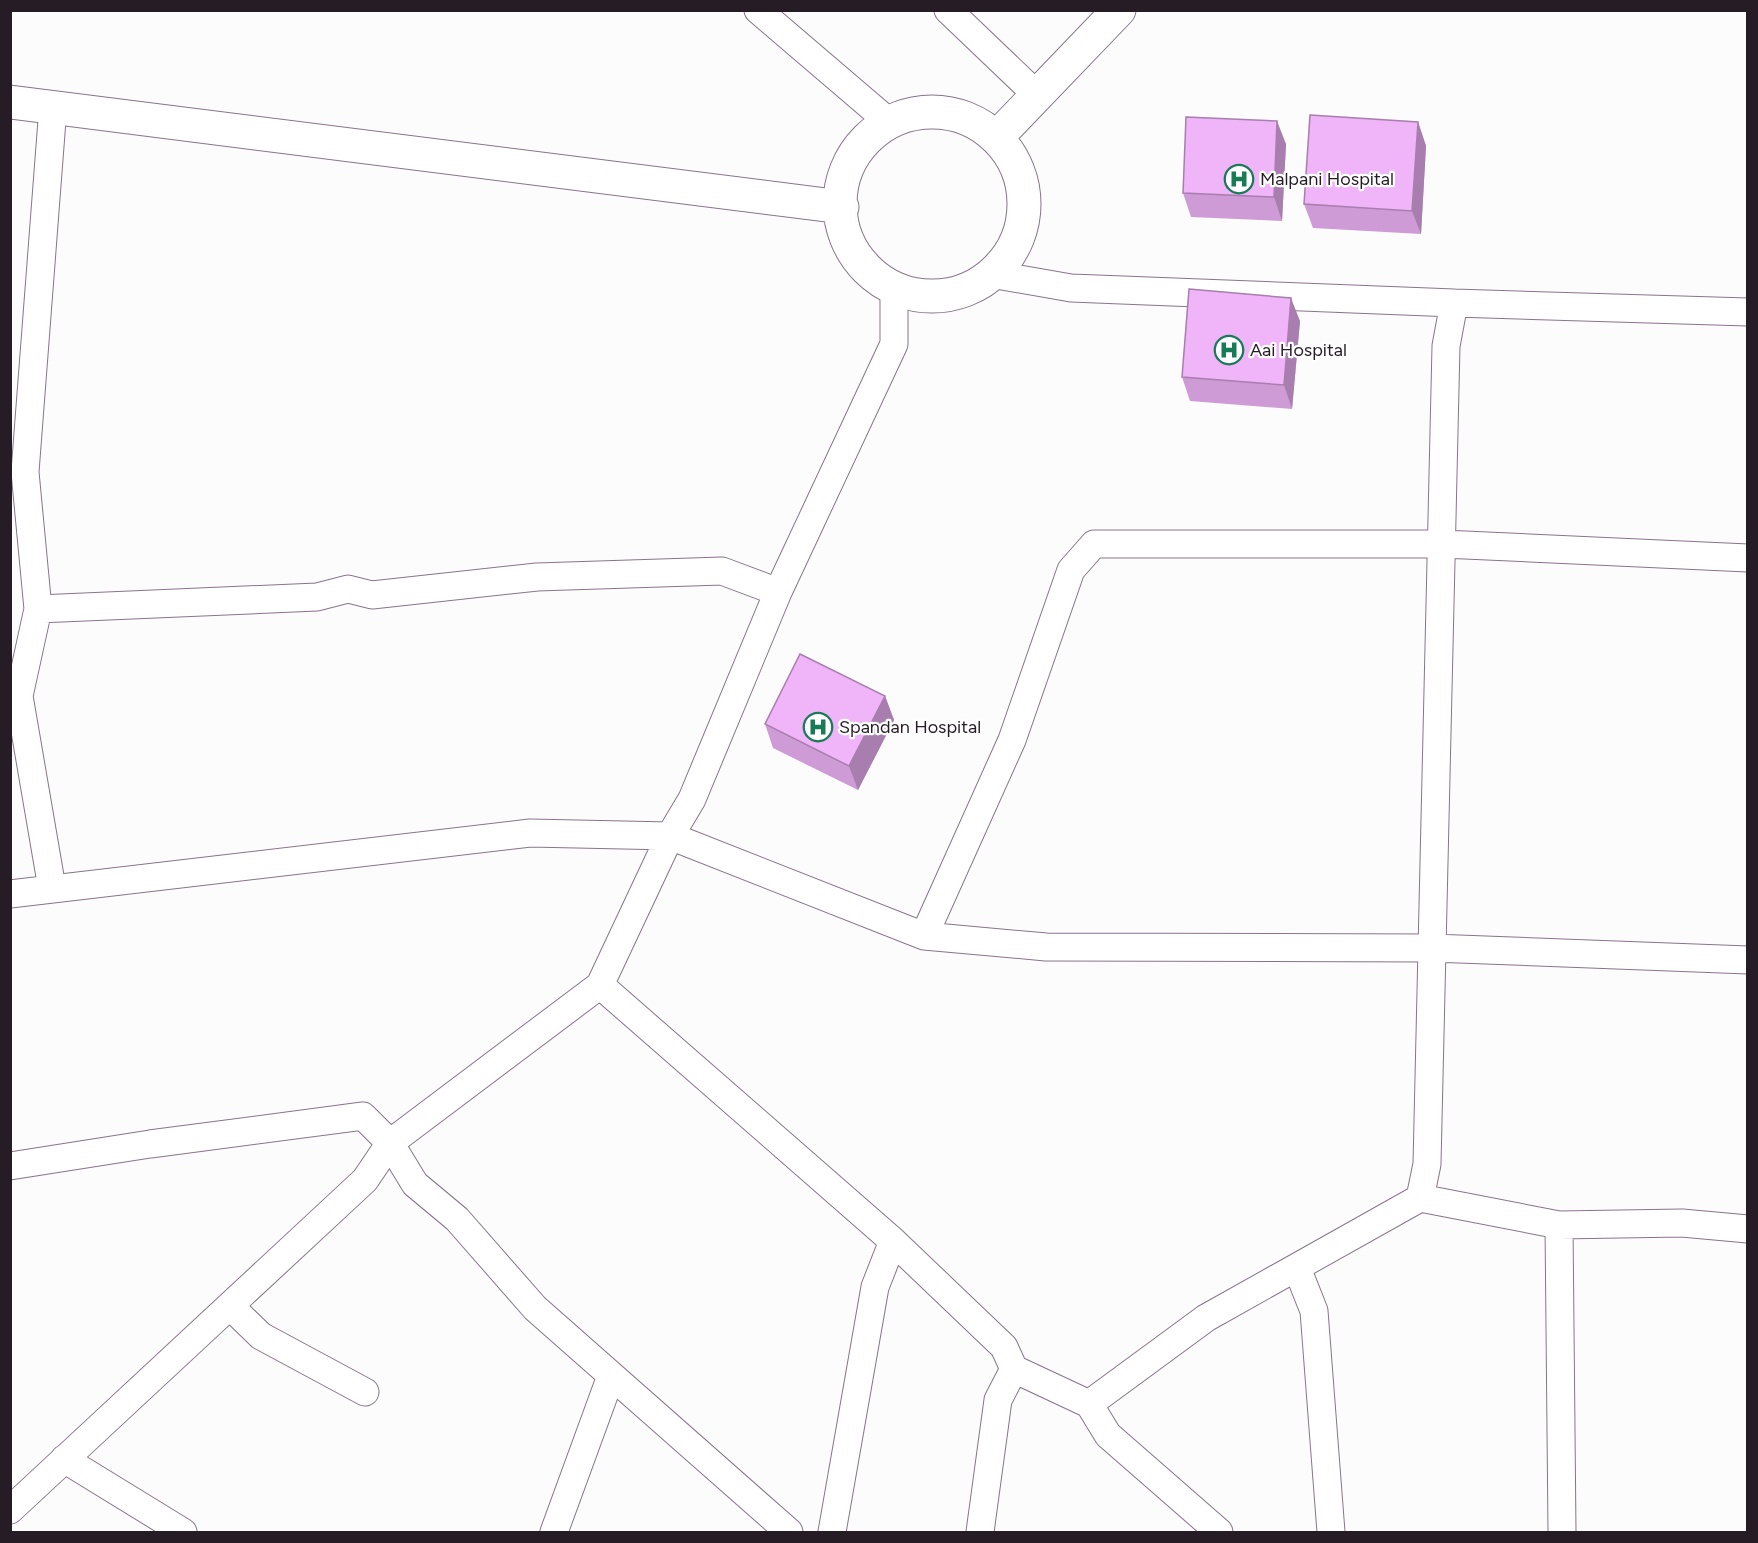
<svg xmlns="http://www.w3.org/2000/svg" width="1758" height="1543" font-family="Figtree,sans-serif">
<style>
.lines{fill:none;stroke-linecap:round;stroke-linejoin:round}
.street-casing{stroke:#89738c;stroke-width:29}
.secondary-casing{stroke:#89738c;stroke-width:35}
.street{stroke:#fff;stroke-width:27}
.secondary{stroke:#fff;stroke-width:33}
.wall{fill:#ce9bd6}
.shaded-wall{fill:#a87eae}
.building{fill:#f0b4f9;stroke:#a87eae;stroke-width:1.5}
.labels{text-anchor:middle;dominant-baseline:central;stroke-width:4.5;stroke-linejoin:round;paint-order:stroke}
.poi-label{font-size:18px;fill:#251c26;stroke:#fff;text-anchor:start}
</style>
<rect width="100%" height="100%" fill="#fcfcfc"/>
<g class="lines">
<g class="street-casing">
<path id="street" d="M758 10 889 122
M948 10 1037 95
M991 274 1071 288 1454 303
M38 609 317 597 348 589 372 595 537 577 722 571 778 592
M52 888 19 696 38 609 25 472 53 107
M10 894 530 833 670 836 924 936 1046 947 1432 948 1748 960
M924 936 1012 740 1071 570 1094 544H1443L1748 558
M600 985 893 1241 1004 1347 1014 1369 1089 1404 1206 1318 1420 1198 1427 1164 1446 346 1454 303 1748 312
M10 1166 150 1144 363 1116 390 1143 415 1184 457 1219 535 1308 789 1532
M1420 1198 1559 1225 1682 1223 1748 1229
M1559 1225 1562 1532
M1297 1268 1314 1311 1331 1532
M231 1307 261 1336 365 1392
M1089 1404 1108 1435 1219 1532
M64 1459 183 1532
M10 1510 365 1180 390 1143 600 985 670 836 692 799 778 592 894 344V288
M554 1532 611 1376
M832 1532 875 1287 893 1241
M980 1532 998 1400 1014 1369"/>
</g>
<g class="secondary-casing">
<path id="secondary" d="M10 102 842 207
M840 204a92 92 0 1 1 184 0a92 92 0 1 1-184 0Z
M997 137 1119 10"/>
</g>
<use href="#street" class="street"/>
<use href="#secondary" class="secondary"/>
</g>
<path class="wall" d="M1418 122 1426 146 1421 234 1313 228 1304 204Z
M1286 144 1282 221 1191 217 1183 193Z
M1300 321 1292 409 1190 401 1182 377Z
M885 696 894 720 858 790 773 748 765 724Z"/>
<path class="shaded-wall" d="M1277 121 1286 144 1282 221 1274 197Z
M1418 122 1426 146 1421 234 1412 211Z
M1291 298 1300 321 1292 409 1284 385Z
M885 696 894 720 858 790 849 766Z"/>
<path class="building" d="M1310 115 1418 122 1412 211 1304 204Z
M1186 117 1277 121 1274 197 1183 193Z
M1189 289 1291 298 1284 385 1182 377Z
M800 654 885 696 849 766 765 724Z"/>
<defs>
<g id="hospital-ring" transform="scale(1.5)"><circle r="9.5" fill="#fff" stroke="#177c55" stroke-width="1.5"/><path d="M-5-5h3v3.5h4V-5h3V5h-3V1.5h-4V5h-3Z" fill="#177c55"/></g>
</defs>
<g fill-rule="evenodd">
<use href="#hospital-ring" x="1239" y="179"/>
<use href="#hospital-ring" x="1229" y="350"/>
<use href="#hospital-ring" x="818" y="727"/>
</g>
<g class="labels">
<g class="poi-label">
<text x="1260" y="179">Malpani Hospital</text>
<text x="1250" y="350">Aai Hospital</text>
<text x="839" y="727">Spandan Hospital</text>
</g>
</g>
<rect width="1758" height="1543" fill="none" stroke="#251c26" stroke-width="24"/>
</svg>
